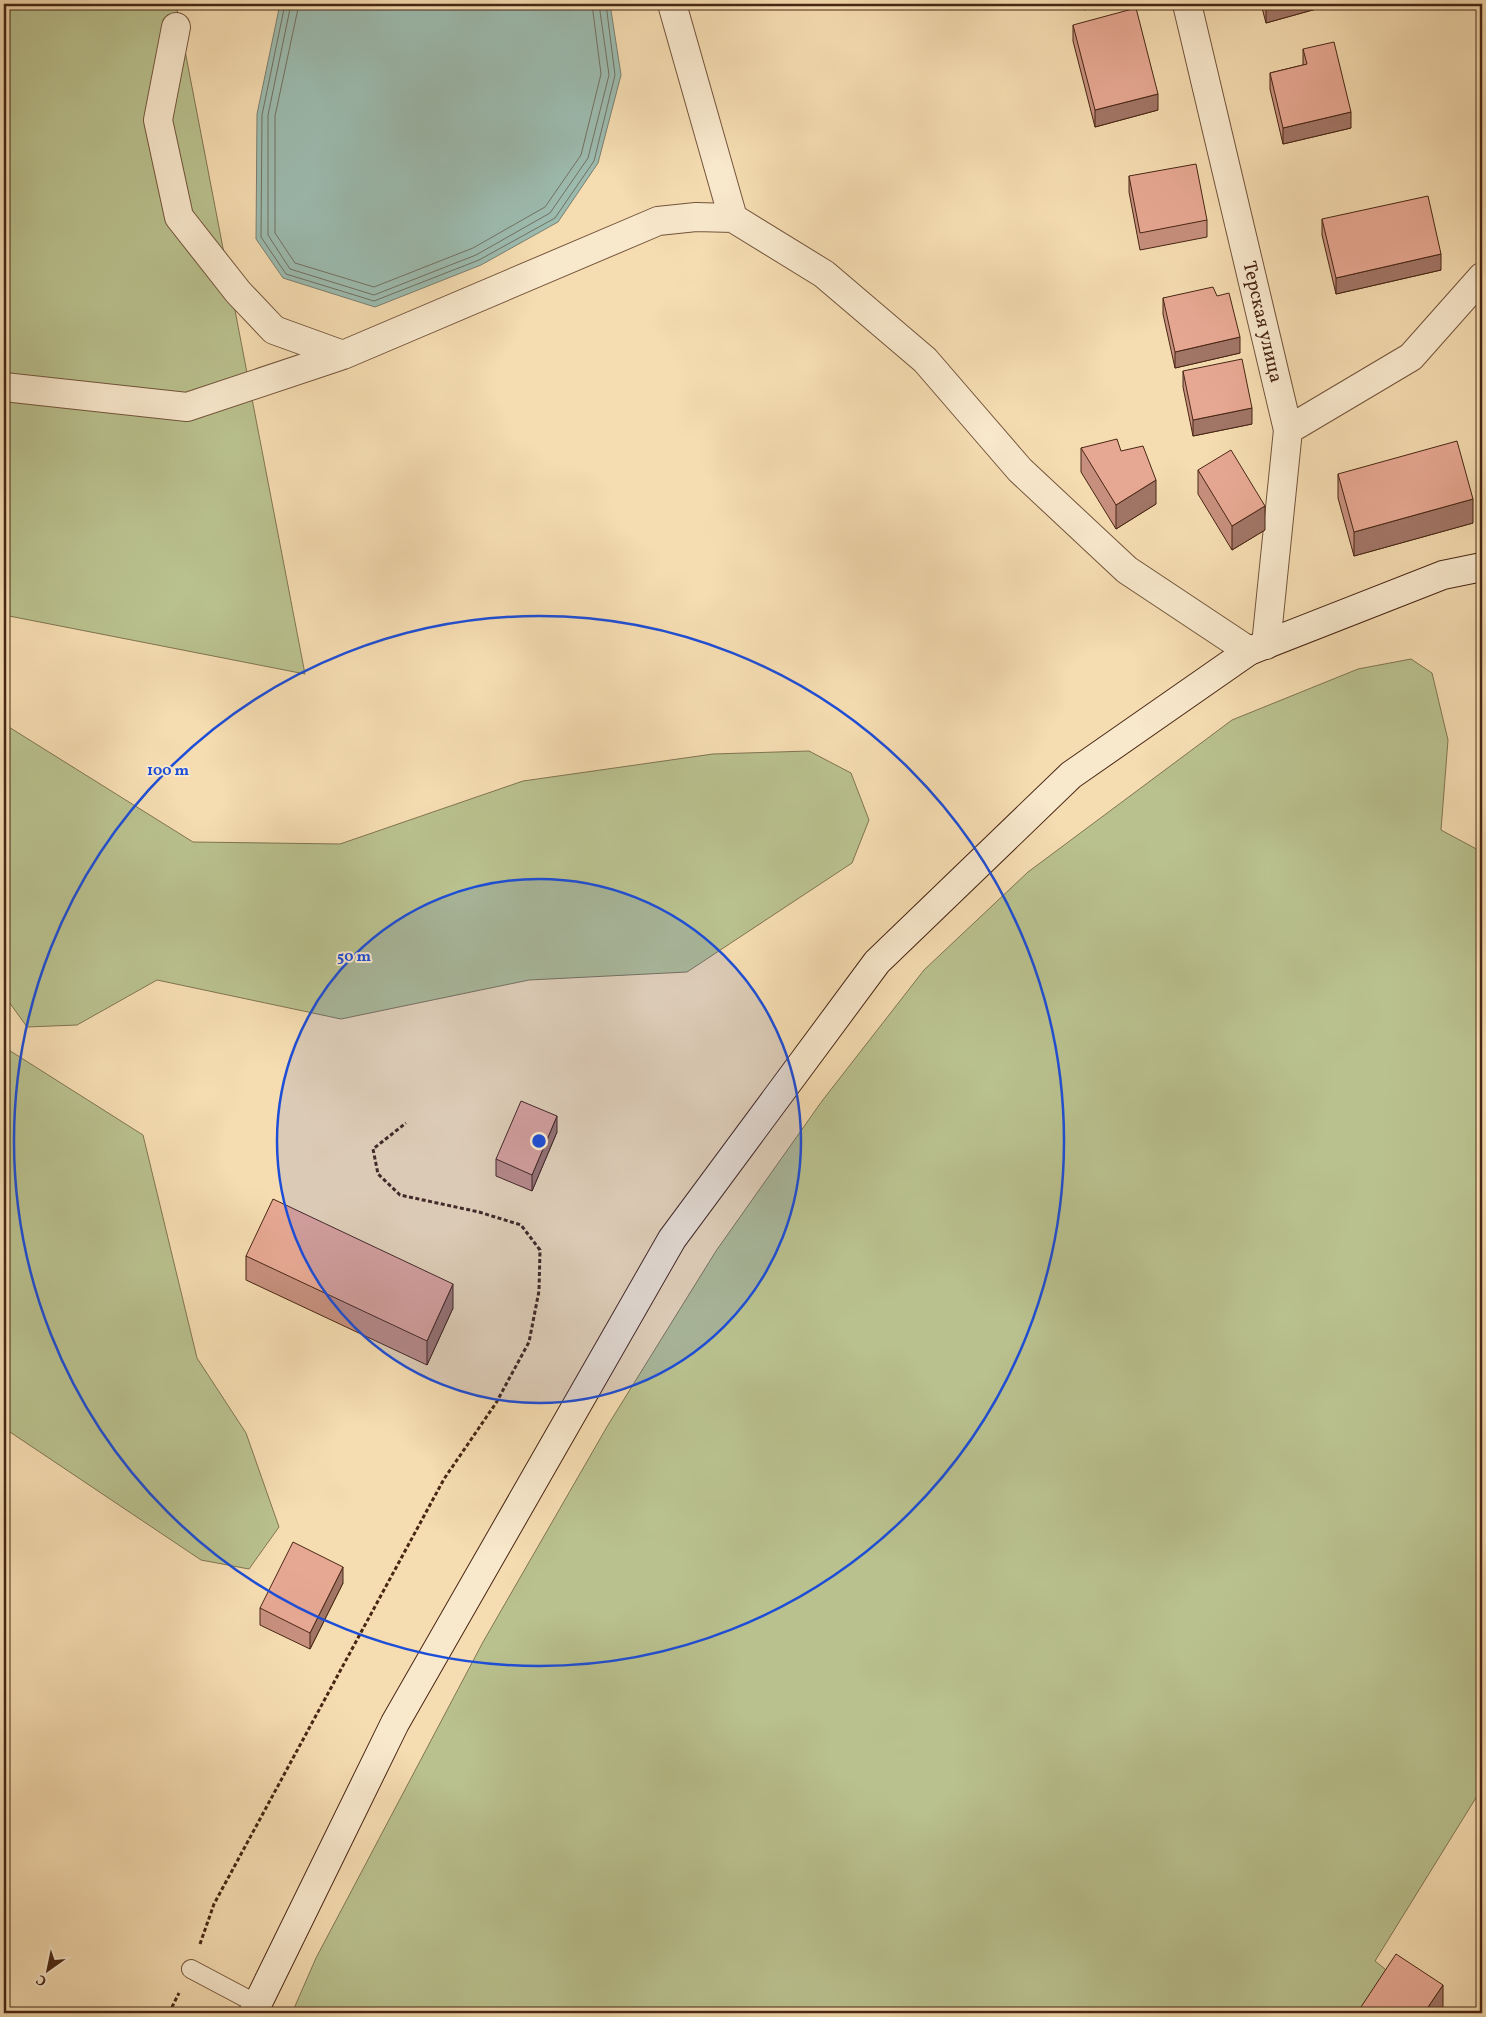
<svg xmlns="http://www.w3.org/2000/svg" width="1486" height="2017" font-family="Vollkorn,serif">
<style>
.green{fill:#b9c18e;stroke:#807451}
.water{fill:#9cbbaf;stroke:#7a7f71}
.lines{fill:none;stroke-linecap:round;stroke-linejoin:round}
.shore{stroke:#727062;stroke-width:1}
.lane-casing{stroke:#73543b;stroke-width:20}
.street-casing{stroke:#73543b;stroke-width:30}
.secondary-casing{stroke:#482614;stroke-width:30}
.path{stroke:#482614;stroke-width:3;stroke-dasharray:4 2.5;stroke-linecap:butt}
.lane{stroke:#f8e8cc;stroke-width:18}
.street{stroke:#f8e8cc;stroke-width:28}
.secondary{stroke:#f8e8cc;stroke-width:28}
.wall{fill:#c7907e;stroke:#482614}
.shaded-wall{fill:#a27667;stroke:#482614}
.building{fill:#e7a893;stroke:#482614}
.ring{fill:none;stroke:#1d4ed8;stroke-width:2.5}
.labels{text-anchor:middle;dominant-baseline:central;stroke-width:4;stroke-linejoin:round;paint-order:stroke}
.street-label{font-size:19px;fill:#482614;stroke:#f8e8cc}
.centre{fill:#1d4ed8;stroke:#f8e8cc;stroke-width:2.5}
.ring-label{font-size:15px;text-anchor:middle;font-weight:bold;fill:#1d4ed8;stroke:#f8e8cc;stroke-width:4;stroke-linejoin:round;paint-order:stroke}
</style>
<rect width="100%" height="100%" fill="#f5dcb1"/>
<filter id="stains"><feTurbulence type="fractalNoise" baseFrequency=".004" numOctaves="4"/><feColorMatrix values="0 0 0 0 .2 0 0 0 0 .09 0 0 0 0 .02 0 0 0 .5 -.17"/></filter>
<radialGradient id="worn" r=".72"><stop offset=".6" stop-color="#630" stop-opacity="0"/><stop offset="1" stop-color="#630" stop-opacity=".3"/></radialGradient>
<path class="green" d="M4 4H176L305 674 4 615Z
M1411 659 1432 673 1448 740 1441 830 1482 852V1788L1375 1961 1396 1978 1372 2013H292L316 1958 483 1642 608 1425 716 1251 822 1101 924 970 1028 872 1232 720 1358 669Z
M4 724 193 842 340 844 523 781 713 754 809 751 851 773 869 820 852 863 687 972 529 980 341 1019 157 980 77 1025 27 1027 4 995Z
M4 1047 143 1135 197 1358 246 1433 279 1527 249 1569 201 1560 4 1428Z"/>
<path class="water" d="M280 4H610L621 75 598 163 558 222 481 265 375 307 283 278 256 239 257 114Z"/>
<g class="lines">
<path class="shore" d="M285 4 262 115 261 237 286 274 374 301 479 260 555 218 594 161 615 75 606 4
M291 4 268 115V235L290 269 374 295 476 255 550 213 588 158 609 75 599 4
M299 4 275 116V233L295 263 374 287 473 248 545 207 581 155 601 74 592 4"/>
<g class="lane-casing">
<path id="lane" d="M191 1969 257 2004"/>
</g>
<g class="street-casing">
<path id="street" d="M672 4 733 218 824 274 925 360 1020 470 1127 570 1249 651
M1187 4 1288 430 1266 645
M176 27 158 120 179 217 238 292 274 330 343 355
M4 387 187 407 343 355 658 221 696 217 733 218
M1288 430 1411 357 1482 277"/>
</g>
<g class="secondary-casing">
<path id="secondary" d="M253 2013 395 1723 672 1239 877 962 1071 775 1249 651 1443 575 1482 567"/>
</g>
<path class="path" d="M200 1944 214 1904 444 1479 496 1403 529 1342 539 1291 540 1250 521 1225 479 1212 400 1195 378 1174 373 1149 406 1123
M169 2013 179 1993"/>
<use href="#lane" class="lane"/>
<use href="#street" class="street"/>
<use href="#secondary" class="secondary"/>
</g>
<path class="wall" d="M1261 4H1334L1266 23Z
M1073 25 1158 110 1095 127 1073 41Z
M1303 49 1351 128 1283 144 1270 89V73L1303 65Z
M1129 176 1207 220V237L1140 250 1129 192Z
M1322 219 1441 270 1336 294 1322 235Z
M1217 296 1240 353 1175 368 1163 314V298Z
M1183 371 1252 424 1193 436 1183 387Z
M1081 448 1121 451 1156 504 1116 529 1081 472Z
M1198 470 1265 530 1232 550 1198 494Z
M1338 474 1473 523 1354 556 1338 498Z
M557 1132 532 1191 496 1176V1159Z
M246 1256 453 1308 427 1365 246 1280Z
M343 1583 310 1649 260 1625V1608Z"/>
<path class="shaded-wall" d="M1084 4H1109L1084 10Z
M1277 4H1334L1266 23V7Z
M1158 94V110L1095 127V110Z
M1351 112V128L1283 144V128Z
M1441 254V270L1336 294V278Z
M1240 337V353L1175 368V352Z
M1252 408V424L1193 436V420Z
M1156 480V504L1116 529V505Z
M1473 499V523L1354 556V532Z
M1265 506V530L1232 550V526Z
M557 1116V1132L532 1191V1175Z
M453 1284V1308L427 1365V1341Z
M343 1567V1583L310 1649V1633Z
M1443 1985V2009L1440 2013H1424Z"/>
<path class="building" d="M1266 4H1277L1266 7Z
M1136 8 1158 94 1095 110 1073 25Z
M1334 42 1351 112 1283 128 1270 73 1307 64 1303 49Z
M1196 164 1207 220 1140 233 1129 176Z
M1428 196 1441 254 1336 278 1322 219Z
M1213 287 1217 296 1229 293 1240 337 1175 352 1163 298Z
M1242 359 1252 408 1193 420 1183 371Z
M1117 439 1121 451 1143 446 1156 480 1116 505 1081 448Z
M1457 441 1473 499 1354 532 1338 474Z
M1231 450 1265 506 1232 526 1198 470Z
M521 1101 557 1116 532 1175 496 1159Z
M273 1199 453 1284 427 1341 246 1256Z
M293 1542 343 1567 310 1633 260 1608Z
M1396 1954 1443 1985 1424 2013H1357Z"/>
<circle cx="539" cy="1141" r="262" fill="#1d4ed8" fill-opacity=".12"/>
<g class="ring">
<circle cx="539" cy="1141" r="262"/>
<circle cx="539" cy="1141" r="525"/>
</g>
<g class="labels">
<g class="street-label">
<text transform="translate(1262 322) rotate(77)">Терская улица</text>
</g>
</g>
<circle cx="539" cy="1141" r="8" class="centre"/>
<g class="ring-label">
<text x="168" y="775">100 m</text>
<text x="354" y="961">50 m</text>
</g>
<rect width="1486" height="2017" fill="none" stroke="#f5dcb1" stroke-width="20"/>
<rect x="5" y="5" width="1476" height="2007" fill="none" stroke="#482614" stroke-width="2.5"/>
<rect x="10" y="10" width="1466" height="1997" fill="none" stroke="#482614"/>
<g transform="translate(48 1970) rotate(213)" stroke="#f8e8cc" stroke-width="4" paint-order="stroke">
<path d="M0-4L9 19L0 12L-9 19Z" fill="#482614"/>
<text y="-8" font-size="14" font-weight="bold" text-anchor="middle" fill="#482614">С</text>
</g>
<rect width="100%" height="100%" filter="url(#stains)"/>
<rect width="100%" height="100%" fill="url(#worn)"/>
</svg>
